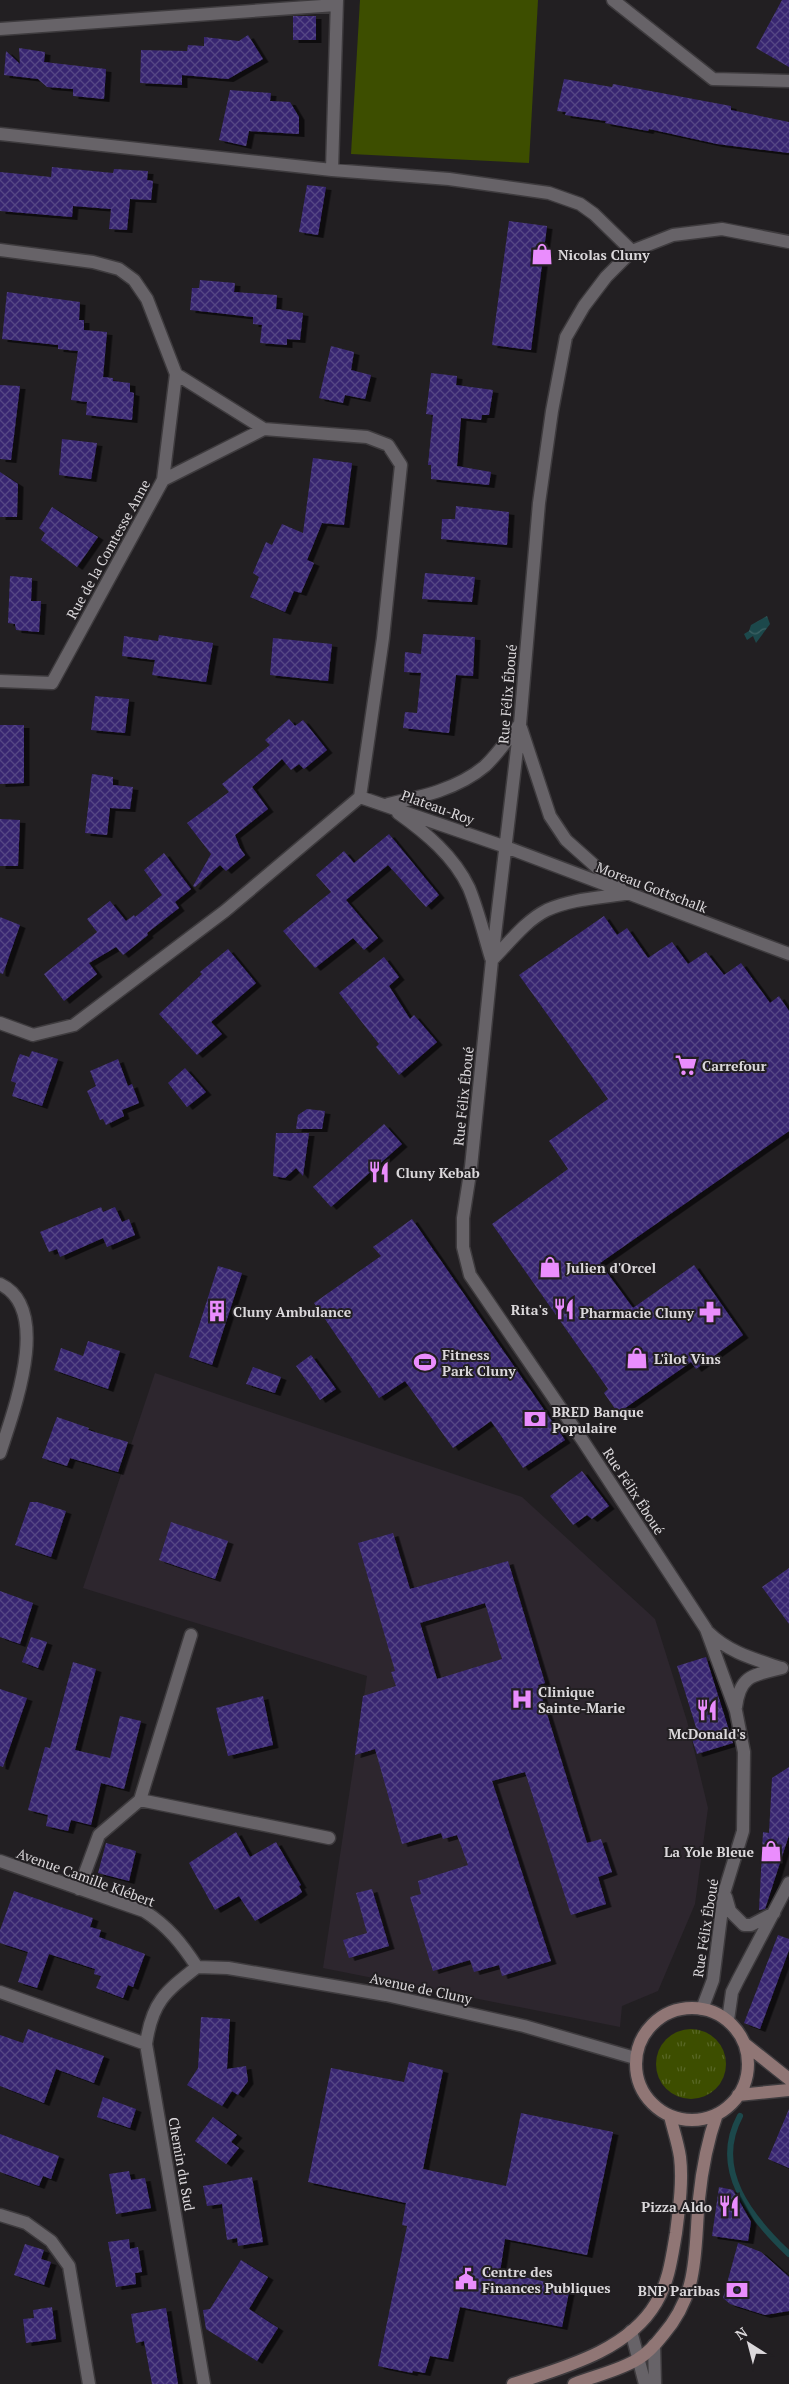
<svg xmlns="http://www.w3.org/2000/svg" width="789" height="2384" font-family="'PT Serif',serif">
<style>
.built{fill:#2d262e}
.grass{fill:url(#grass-tufts)}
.garden{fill:#3d4e00}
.water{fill:url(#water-waves)}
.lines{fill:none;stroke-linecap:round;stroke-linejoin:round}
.stream{stroke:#1c484b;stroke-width:6}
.building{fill:url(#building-cross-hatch);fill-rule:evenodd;filter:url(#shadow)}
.street-casing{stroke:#3e3b3e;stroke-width:15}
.secondary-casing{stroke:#3e3b3e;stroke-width:15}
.street{stroke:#676368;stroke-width:12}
.secondary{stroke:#907675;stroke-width:12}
.labels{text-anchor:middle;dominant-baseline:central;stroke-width:4;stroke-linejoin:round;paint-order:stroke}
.poi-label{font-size:14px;font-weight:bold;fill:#dbd8db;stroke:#221f22;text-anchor:start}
.street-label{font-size:14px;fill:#dbd8db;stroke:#221f22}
</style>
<defs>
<pattern id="grass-tufts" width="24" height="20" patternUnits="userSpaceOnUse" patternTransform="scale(1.25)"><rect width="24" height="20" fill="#3d4e00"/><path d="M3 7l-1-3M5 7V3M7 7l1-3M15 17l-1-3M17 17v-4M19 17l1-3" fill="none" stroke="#586725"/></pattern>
<pattern id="water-waves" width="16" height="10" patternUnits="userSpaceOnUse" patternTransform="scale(1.25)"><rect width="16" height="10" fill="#1c484b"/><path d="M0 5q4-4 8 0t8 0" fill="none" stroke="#3c6264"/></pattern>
<pattern id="building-cross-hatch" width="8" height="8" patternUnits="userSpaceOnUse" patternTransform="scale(1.25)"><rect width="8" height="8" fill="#392871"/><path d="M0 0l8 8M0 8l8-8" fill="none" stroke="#554685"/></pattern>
<filter id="shadow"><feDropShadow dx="5.5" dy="3" stdDeviation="0" flood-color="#0009"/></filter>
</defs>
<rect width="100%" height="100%" fill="#221f22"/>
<path class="built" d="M155 1373 522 1497 655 1619 687 1721 708 1808 695 1904 658 1991 622 2006 620 2027 323 1968 367 1676 83 1588Z"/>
<path class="grass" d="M656 2064a35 35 0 1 1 70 0a35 35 0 1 1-70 0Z"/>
<path class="garden" d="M360 0H538L529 163 351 154Z"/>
<path class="water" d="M767 616 770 624 756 643 753 636 747 640 744 634 749 631 751 625Z"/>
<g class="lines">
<path class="stream" d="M740 2116C711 2170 751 2218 789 2254"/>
</g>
<path class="building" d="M782 0H789V67L756 48Z
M293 16H316V40H293Z
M248 35 263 59 228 79 182 75V85L140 83 141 50 187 51 188 45 204 46V37L239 41Z
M19 48 45 52 44 62 106 69 104 99 73 96V89L47 87 38 79 4 75 6 51 20 64Z
M564 79 612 87 613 84 731 106V110L789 122V153L717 144 649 129 648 131 605 123 606 121 565 115 566 112 557 111Z
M230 90 271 93 270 101 290 102 299 117V134L249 131 246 146 219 140Z
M52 167 113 173 114 169 148 171 147 180 153 181 151 200 130 199 127 230 109 229 111 209 73 206 72 217 0 211V172L51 177Z
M307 185 326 187 318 235 299 232Z
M509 221 547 226 531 350 492 345Z
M200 280 235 283 234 292 277 295 276 309 303 313 300 340 287 339V345L260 343 262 325 253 324V317L190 310 192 288H199Z
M7 292 80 302 79 320H84V330L107 332 103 377 113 378V381L130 383V392L134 393 132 420 86 415 87 402 71 400 78 351 58 349V345L2 339Z
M331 346 354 352 351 370 371 375 365 399 345 395 343 403 319 398Z
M431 373 457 376 456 385 493 390 489 415H482L481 420 461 418 457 466 491 472 489 485 431 479V465H428L433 415 426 414Z
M0 385 20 386 11 460 0 459Z
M62 439 97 443 91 479 59 475Z
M313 458 352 463 344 525 322 523 307 560 314 563 301 593 294 591 285 612 250 597 259 577 253 573 266 542 272 545 282 524 303 533Z
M0 472 18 484 17 517H0Z
M456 506 509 512 507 545 441 539 442 519H455Z
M52 507 98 537 77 567 41 540 45 533 39 528Z
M425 573 475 577 472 602 422 599Z
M10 576 32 578 31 601H41L39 632 16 630 15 624 8 623Z
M423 634 475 637 473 676 456 675 449 733 403 728 405 712 417 713 421 673 404 672 405 652 421 654Z
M159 635 213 643 206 682 152 675 155 660 122 656 124 636 158 641Z
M273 638 332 644 328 681 270 675Z
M95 696 129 699 125 733 91 730Z
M289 719 295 726 303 720 327 750 304 769 299 764 291 770 282 759 252 787 268 809 235 835 240 848 245 855 226 871 220 865 195 887 193 886 211 854 187 823 229 792 222 784 270 745 265 740Z
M0 725H24V783L0 784Z
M92 774 113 777V785L133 787 130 809 110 808 107 835 85 833Z
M0 819 20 820 18 866H0Z
M389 834 439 895 426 907 388 865 346 900 378 938 364 950 353 938 315 968 283 931 331 892 316 875 344 851 354 863Z
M164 853 191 889 175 902 179 908 147 933 148 935 123 955 116 947 89 963 97 974 64 1001 44 974 97 932 87 919 110 901 126 921 134 915 135 917 162 895 144 870Z
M604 916 617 935 627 928 648 958 672 942 688 964 706 952 724 975 741 963 770 1003 779 996 789 1011V1131L600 1263 633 1308 694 1265 743 1335 696 1369 691 1362 618 1413 604 1393 608 1389 492 1224 568 1169 549 1141 608 1099 519 975Z
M0 917 20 925 3 974 0 973Z
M228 949 256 983 211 1022 222 1034 197 1055 159 1014 202 974 200 972Z
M384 957 399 977 389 986 410 1019 414 1015 437 1042 399 1075 376 1047 379 1044 339 993Z
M32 1051 58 1059 42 1106 12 1096 16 1083 11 1081 18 1058 20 1054 29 1057Z
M118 1059 128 1086 132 1084 139 1103 122 1110 124 1116 106 1125 103 1119 100 1120 87 1091 96 1086 90 1071Z
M185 1068 206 1092 187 1107 168 1083Z
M307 1109 325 1111 322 1129H296L298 1115Z
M384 1124 402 1144 331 1207 313 1187Z
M276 1133H309L303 1176 296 1168 285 1178 273 1176Z
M101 1207 103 1212 115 1207 122 1222 129 1219 135 1235 107 1247 103 1238 60 1257 57 1249 49 1252 40 1232Z
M412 1219 565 1440 523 1468 491 1421 453 1448 405 1381 379 1398 314 1303 381 1256 373 1247Z
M218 1266 242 1273 212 1365 189 1357Z
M88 1341 120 1351 108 1389 54 1370 61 1348 83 1356Z
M311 1355 336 1389 320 1400 296 1366Z
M253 1367 281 1377 275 1393 246 1384Z
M57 1417 89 1428 88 1430 128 1442 118 1472 70 1458 67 1466 42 1458Z
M582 1471 609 1506 592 1519 587 1515 573 1525 550 1496Z
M30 1502H37L66 1511 51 1557 15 1545Z
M171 1522 228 1541 215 1579 159 1560Z
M393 1533 410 1589 508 1561 545 1683 538 1685 587 1843 601 1839 612 1872 598 1877 606 1904 571 1915 525 1772 492 1781 551 1961 502 1976 499 1965 474 1972 470 1960 433 1971 410 1897 421 1894 418 1881 468 1865 457 1835 443 1839 441 1833 402 1844 375 1749 355 1755 363 1696 396 1686 391 1672 395 1671 358 1543ZM485 1603 502 1659 437 1679 420 1623Z
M789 1568V1624L762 1587Z
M0 1591 33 1603 20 1644 0 1637Z
M31 1637 47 1642 38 1668 22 1662Z
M706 1657 733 1743 697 1754 692 1739 699 1737 677 1666Z
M73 1662 96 1669 75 1750 110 1758 120 1716 141 1721 124 1789 101 1783 91 1825 71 1820 68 1831 46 1826 48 1815 28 1810 45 1747 50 1748Z
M0 1689 27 1698 3 1767 0 1766Z
M263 1696 273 1745 228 1756 216 1708Z
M789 1767V1835L765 1909 759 1910 763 1832 769 1833 772 1778Z
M236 1832 250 1857 276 1842 301 1885 299 1886 302 1892 297 1896 255 1921 239 1896 215 1910 189 1863Z
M106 1843 136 1851 129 1881 98 1873Z
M372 1889 389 1946 349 1958 343 1940 367 1933 356 1893Z
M14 1891 93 1918 90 1927 101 1930 99 1937 145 1954 133 1987 128 1985 123 1998 96 1988 101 1976 94 1974 95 1969 49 1954 37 1988 18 1982 28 1952 0 1943V1930Z
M778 1935 789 1939V1950L760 2029 744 2023Z
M201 2017 230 2019 227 2069 246 2066 248 2081 238 2095 232 2091 222 2106 187 2085 198 2068Z
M28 2029 104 2056 94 2083 56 2069 44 2103 0 2086V2035L23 2043Z
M409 2062 443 2070 423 2169 506 2186 521 2113 613 2132 587 2255 505 2239 500 2272 570 2287 562 2327 460 2307 448 2359 430 2356 425 2373 413 2371 412 2373 378 2366 407 2226 402 2225 406 2203 308 2182 331 2068 404 2082Z
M103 2097 136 2109 130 2128 97 2117Z
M789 2109V2168L768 2159Z
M213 2117 237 2135 231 2142 239 2148 226 2164 195 2141Z
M0 2134 59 2156 51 2179 43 2176 39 2186 0 2172Z
M129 2171 131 2180 145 2178 151 2208 116 2214 109 2174Z
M252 2177 263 2242 238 2246 237 2238 227 2240 222 2204 207 2206 203 2186Z
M719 2187 733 2190 751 2222 748 2241 712 2236Z
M129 2239 130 2249 138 2247 142 2272 135 2273 136 2284 116 2287 108 2242Z
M738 2243 761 2252 789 2277V2311L765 2315 730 2304 723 2298Z
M25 2244 44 2250 41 2259 51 2262 44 2285 14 2275Z
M241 2260 268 2277 249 2309 278 2328 257 2361 206 2329 203 2310 210 2309Z
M52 2307 56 2339 26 2343 23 2319 34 2318 33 2310Z
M166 2308 178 2384H152L144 2341 136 2343 131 2314Z"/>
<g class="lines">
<g class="street-casing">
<path id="street" d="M613 0 713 79 789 81
M0 29 336 5
M0 134 332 170 449 179 549 193 580 204 594 214 632 251
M332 170 337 0
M0 250 93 262 119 269 134 280 147 299 176 374 163 480 52 683 0 681
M176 374 264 429
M521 728 550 816 566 840 621 889
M360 797 506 847 789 954
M388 804C421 797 458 789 485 766 498 754 509 737 520 724
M398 813C426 833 454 856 469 888 478 910 484 935 491 958
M492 960C509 943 525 921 547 910 571 899 598 898 624 894
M0 1023 33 1035 74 1025 225 911 360 797 383 638 401 465 388 445 367 437 264 429 163 480
M0 1284C53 1309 13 1412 0 1453
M708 1632C728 1652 754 1659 781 1668
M736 1707C740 1675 753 1675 782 1668
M140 1800 329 1838
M0 1861 144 1911C168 1926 182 1944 197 1967
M79 1889 99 1835 140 1800 191 1635
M726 1897 730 1911 744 1925H751L774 1913
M197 1967 228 1968 386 1995 524 2026 635 2058
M197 1967C165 1992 152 2002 146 2044L204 2384
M0 1992 146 2044
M702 2009 713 1980 724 1893 743 1831 744 1752 736 1711 706 1629 583 1441 470 1275 463 1247V1218L471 1167 492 960 520 724 539 503 552 411 566 337 584 306 606 277 632 251 673 235 722 229 789 242
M728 2020 732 1992 738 1980 789 1883
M0 2215 26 2223 51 2241 69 2266 89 2384
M631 2331 645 2384
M654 2345 655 2384"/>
</g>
<g class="secondary-casing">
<path id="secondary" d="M636 2064a56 56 0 1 1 112 0a56 56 0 1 1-112 0Z
M745 2044 789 2079
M738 2095 789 2090
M513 2384C562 2368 628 2351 656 2303 669 2282 672 2256 676 2233 679 2209 683 2181 680 2157 678 2143 673 2129 670 2116
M574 2384C594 2376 621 2370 638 2359 648 2353 656 2344 663 2335 700 2292 694 2251 699 2199 702 2169 707 2142 717 2114"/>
</g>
<use href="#street" class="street"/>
<use href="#secondary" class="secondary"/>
</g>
<defs>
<g id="shop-bare" transform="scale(1.725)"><path d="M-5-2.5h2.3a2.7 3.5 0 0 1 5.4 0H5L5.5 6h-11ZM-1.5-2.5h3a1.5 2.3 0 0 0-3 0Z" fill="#ea8dfd" stroke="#221f22" stroke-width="2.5" paint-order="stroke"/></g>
<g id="supermarket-bare" transform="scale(1.725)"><path d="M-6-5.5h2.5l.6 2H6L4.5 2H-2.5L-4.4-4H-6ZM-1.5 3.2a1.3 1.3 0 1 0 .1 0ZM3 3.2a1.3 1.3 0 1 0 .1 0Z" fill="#ea8dfd" stroke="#221f22" stroke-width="2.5" paint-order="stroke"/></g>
<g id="restaurant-bare" transform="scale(1.725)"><path d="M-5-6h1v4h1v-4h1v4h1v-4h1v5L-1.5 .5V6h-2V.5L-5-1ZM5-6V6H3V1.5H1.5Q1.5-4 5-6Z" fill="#ea8dfd" stroke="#221f22" stroke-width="2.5" paint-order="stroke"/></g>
<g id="building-bare" transform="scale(1.725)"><path d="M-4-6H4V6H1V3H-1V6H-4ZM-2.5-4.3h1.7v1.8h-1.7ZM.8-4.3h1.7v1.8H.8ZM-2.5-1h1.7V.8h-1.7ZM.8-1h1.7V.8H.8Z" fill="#ea8dfd" stroke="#221f22" stroke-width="2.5" paint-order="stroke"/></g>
<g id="pharmacy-bare" transform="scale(1.725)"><path d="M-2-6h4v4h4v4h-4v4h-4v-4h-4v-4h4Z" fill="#ea8dfd" stroke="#221f22" stroke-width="2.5" paint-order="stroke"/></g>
<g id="stadium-bare" transform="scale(1.725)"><path d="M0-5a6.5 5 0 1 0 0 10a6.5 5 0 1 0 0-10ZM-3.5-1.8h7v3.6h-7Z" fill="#ea8dfd" stroke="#221f22" stroke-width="2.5" paint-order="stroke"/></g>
<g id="bank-bare" transform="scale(1.725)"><path d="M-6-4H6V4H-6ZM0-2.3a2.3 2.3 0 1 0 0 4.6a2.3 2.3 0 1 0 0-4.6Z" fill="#ea8dfd" stroke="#221f22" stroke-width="2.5" paint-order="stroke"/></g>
<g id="hospital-bare" transform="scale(1.725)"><path d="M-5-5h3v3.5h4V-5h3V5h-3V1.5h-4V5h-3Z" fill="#ea8dfd" stroke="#221f22" stroke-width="2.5" paint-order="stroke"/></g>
<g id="civic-bare" transform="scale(1.725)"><path d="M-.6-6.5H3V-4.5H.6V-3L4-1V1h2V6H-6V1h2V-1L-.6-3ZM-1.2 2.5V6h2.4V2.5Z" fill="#ea8dfd" stroke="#221f22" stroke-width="2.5" paint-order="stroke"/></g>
</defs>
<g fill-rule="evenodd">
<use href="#shop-bare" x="542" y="254"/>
<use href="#supermarket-bare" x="686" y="1065"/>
<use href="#restaurant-bare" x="379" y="1172"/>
<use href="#shop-bare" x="550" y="1267"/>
<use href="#restaurant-bare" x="564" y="1309"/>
<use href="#building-bare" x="217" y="1311"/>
<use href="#pharmacy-bare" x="710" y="1312"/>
<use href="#shop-bare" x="637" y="1358"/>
<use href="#stadium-bare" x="425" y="1362"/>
<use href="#bank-bare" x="535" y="1419"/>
<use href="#hospital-bare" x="522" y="1699"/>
<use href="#restaurant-bare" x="707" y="1710"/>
<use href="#shop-bare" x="771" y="1851"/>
<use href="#restaurant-bare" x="729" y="2206"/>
<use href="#civic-bare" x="466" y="2279"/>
<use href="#bank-bare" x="737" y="2290"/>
</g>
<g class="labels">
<g class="poi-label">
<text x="558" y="254">Nicolas Cluny</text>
<text x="702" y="1065">Carrefour</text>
<text x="396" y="1172">Cluny Kebab</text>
<text x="566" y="1267">Julien d'Orcel</text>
<text x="548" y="1309" text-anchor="end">Rita's</text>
<text x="233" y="1311">Cluny Ambulance</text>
<text x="694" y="1312" text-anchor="end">Pharmacie Cluny</text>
<text x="442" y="1354">Fitness<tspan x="442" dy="16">Park Cluny</tspan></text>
<text x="654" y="1358">L'îlot Vins</text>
<text x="552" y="1411">BRED Banque<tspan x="552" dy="16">Populaire</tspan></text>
<text x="538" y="1691">Clinique<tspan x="538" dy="16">Sainte-Marie</tspan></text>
<text x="707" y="1733" text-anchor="middle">McDonald's</text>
<text x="754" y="1851" text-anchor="end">La Yole Bleue</text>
<text x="712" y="2206" text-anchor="end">Pizza Aldo</text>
<text x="482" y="2271">Centre des<tspan x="482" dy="16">Finances Publiques</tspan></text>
<text x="720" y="2290" text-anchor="end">BNP Paribas</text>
</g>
<g class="street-label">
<text transform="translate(108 549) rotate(-61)">Rue de la Comtesse Anne</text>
<text transform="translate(507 694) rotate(-85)">Rue Félix Éboué</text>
<text transform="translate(438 807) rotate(20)">Plateau-Roy</text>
<text transform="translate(652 887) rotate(21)">Moreau Gottschalk</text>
<text transform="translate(463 1096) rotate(-84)">Rue Félix Éboué</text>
<text transform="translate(634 1491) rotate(57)">Rue Félix Éboué</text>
<text transform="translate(86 1877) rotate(20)">Avenue Camille Klébert</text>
<text transform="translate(705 1928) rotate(-81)">Rue Félix Éboué</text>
<text transform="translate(421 1988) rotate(12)">Avenue de Cluny</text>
<text transform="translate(182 2164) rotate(80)">Chemin du Sud</text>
</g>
</g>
<g transform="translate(749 2344) rotate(324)" stroke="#221f22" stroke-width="4" paint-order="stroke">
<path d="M0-4L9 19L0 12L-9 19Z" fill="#dbd8db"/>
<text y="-8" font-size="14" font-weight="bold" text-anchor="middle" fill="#dbd8db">N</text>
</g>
</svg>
